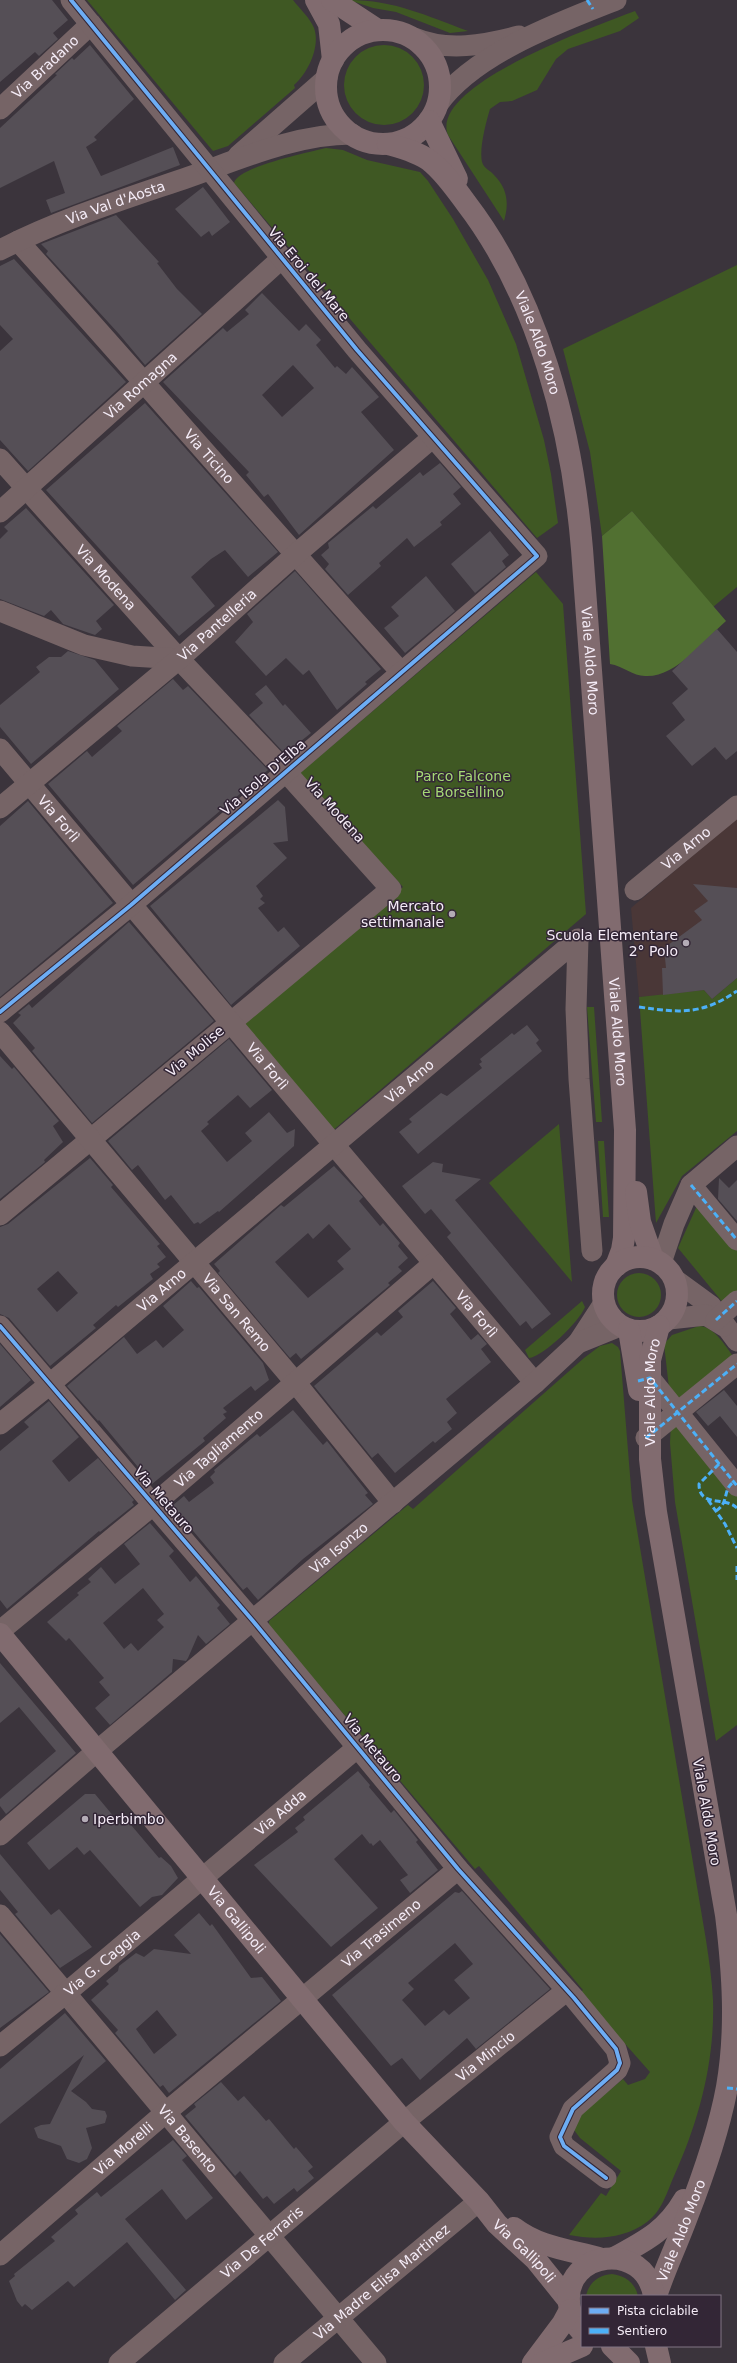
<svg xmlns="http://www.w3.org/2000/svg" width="737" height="2363" font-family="'DejaVu Sans',sans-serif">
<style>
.education{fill:#4a3737}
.green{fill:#3f5823}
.forest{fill:#517031}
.building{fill:#554f56;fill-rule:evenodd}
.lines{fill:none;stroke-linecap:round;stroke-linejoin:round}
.minor{stroke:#766466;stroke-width:21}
.major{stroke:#816b6f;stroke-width:22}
.quiet{stroke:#4cb0f7;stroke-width:3;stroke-dasharray:6 3;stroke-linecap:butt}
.cycleway-casing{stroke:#332636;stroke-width:6}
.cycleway{stroke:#6dadf4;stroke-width:4}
.poi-dot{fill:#b4acb6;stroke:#332636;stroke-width:1.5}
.labels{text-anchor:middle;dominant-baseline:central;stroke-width:3;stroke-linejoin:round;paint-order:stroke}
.street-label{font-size:14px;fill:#f5ecf7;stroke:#332636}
.park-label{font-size:14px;fill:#a5d975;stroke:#332636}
.poi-label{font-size:14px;fill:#f5ecf7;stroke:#332636;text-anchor:end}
</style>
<rect width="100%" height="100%" fill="#3b343c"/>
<path class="education" d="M737 818V978L712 999 663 995 639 997 631 908Z"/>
<path class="green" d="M87 0H293C300 9 310 18 314 28 321 47 307 74 294 85L295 88 228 146 213 151Z
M349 0C394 0 427 16 468 31L450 33 396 12 373 8Z
M635 11 639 18 620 31 568 49 556 59 537 90 512 101 500 102 490 109C486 122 479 149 482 162 484 169 490 170 494 175 508 189 509 204 504 221L448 135C428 85 601 24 635 11Z
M344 85a40 40 0 1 1 80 0a40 40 0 1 1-80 0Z
M326 148 343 150 367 160 420 172 428 181 453 219 488 280 516 344 544 440 551 474 558 523 537 538 234 183C237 167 310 152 326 148Z
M737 265V587L713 607 632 511 602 536 590 452 563 349Z
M536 572 563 604 586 914 331 1132 239 1025 403 887 299 774Z
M737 978V1131L682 1176 656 1223 639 997 704 990 712 999Z
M587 1007H594L602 1122H596Z
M559 1124 572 1282 489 1183Z
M598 1141H604L609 1217H603Z
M700 1199 737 1244V1294L724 1304 678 1248Z
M617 1295a22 22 0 1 1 44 0a22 22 0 1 1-44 0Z
M582 1301 585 1307C580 1321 543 1357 529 1358L525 1350Z
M699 1326C715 1326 727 1349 736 1360L678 1408 670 1397 664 1344 672 1335Z
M612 1343 618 1347 620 1351 632 1500 706 1940C709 1960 712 1980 713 2000 715 2061 699 2121 674 2176 667 2192 662 2211 647 2222 624 2239 596 2240 569 2235L601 2193 606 2196 621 2171 580 2138 574 2130 575 2119 623 2079 628 2085 645 2079 650 2072 580 1993 583 1990 479 1866 475 1869 269 1626V1621L408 1505 413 1509 584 1358 600 1346Z
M678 1419 737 1492V1725L716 1741 675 1502 670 1443 671 1423Z
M612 2274C626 2276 635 2283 638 2296H586C589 2282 599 2275 612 2274Z"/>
<path class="forest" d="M632 511 726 621C704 640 676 678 645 676 633 676 623 666 610 664L602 536Z"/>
<path class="building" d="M0 0H52L68 20 53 33 58 39 39 56 35 52 0 82Z
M90 45 134 99 94 137 97 140 86 147 101 176 173 147 180 165 51 213 46 200 65 193 54 161 0 188V128L57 75 55 74 72 58 74 60Z
M203 187 230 222 212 236 209 231 201 237 175 209Z
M116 215 159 262 157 263 177 289 202 314 145 365 119 334 46 254 48 251 41 244Z
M14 259 126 382 28 471 0 440V351L13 339 0 325V266Z
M262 293 299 331 306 324 321 340 316 345 335 368 337 366 346 374 352 367 379 397 361 412 394 450 299 535 268 494 264 497 246 475 249 472 163 382 223 328 227 332 249 314 245 310ZM293 365 314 388 282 417 262 395Z
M145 403 278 552 248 577 225 550 211 559 191 577 215 606 179 636 46 490Z
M440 463 461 487 453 494 461 504 440 522 442 525 414 547 407 538 379 563 381 566 348 595 325 569 329 564 321 555 329 548 328 543 373 506 376 509 420 472 423 476Z
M26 508 114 605 96 621 102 629 95 635 63 624 51 610 44 616 0 599V539L8 531 4 527Z
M490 531 509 555 502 561 506 567 475 593 451 564Z
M295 571 381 669 365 682 367 684 337 710 309 670 303 675 286 658 266 676 235 642 253 622 247 614Z
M426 576 455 611 405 653 384 628 399 616 391 607Z
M717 629 737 652V751L726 760 715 747 692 766 666 736 685 720 672 703 688 689 672 671Z
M68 651 95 660 119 689 31 764 0 727V705L40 672 36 667 49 657H61Z
M173 679 183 690 188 686 268 770 133 885 48 784 87 751 92 757 122 731 117 726Z
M266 685 283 706 285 704 311 733 285 754 249 715 263 703 255 694Z
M278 800 285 807 288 841 273 843 287 858 256 886 263 896 260 899 265 903 258 908 278 932 284 927 300 946 231 1005 150 906Z
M28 801 113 903 0 997V826Z
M693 884 737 888V978L712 999 704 990 663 995 662 968H666L664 948 702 920 694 911 708 901Z
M129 922 214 1021 92 1123 32 1051 35 1048 13 1023 21 1015 18 1013 29 1004 32 1008Z
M527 1025 539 1040 536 1043 542 1051 418 1154 399 1132 412 1122 409 1119 441 1093 447 1096 482 1068 479 1064 482 1062 480 1059 512 1033 514 1035Z
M229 1039 272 1090 250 1108 238 1095 207 1122 209 1124 201 1131 227 1162 252 1141 245 1133 269 1112 287 1133 295 1129 294 1146 219 1212 218 1211 200 1224 198 1222 194 1224 171 1195 165 1200 138 1165 132 1170 108 1141Z
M0 1056 12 1069 14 1067 59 1121 53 1126 63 1142 44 1160 45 1162 0 1199Z
M90 1158 113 1185 111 1187 160 1244 157 1246 166 1257 157 1264 160 1267 150 1274 153 1279 118 1307 116 1305 93 1325 96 1328 50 1366 9 1318 0 1314V1227L8 1224ZM58 1271 78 1293 57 1312 37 1289Z
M433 1162 443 1164 442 1172 481 1179 455 1200 551 1314 532 1329 526 1321 520 1326 447 1237 451 1233 431 1209 425 1214 402 1186Z
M334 1166 363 1197 359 1201 380 1226 383 1223 400 1243 398 1246 408 1258 398 1267 402 1271 388 1283 390 1285 301 1359 296 1353 290 1358 218 1273 220 1271 214 1264 281 1205 284 1207ZM329 1224 351 1249 337 1261 344 1269 308 1298 275 1262 308 1233 313 1239Z
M719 1178 729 1188 737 1180V1221L718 1199Z
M191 1281 197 1288 199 1287 263 1363 269 1380 255 1391 251 1386 223 1408 227 1412 223 1414 226 1418 203 1438 205 1441 152 1484 99 1420 98 1421 67 1386 124 1337 137 1354 156 1340 163 1348 184 1330 163 1306Z
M433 1281 456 1308 450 1314 471 1340 478 1334 487 1344 481 1349 491 1362 446 1399 457 1413 447 1422 452 1429 435 1443 433 1441 395 1473 378 1453 372 1458 314 1386 377 1332 381 1336 403 1317 398 1311Z
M0 1344 31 1380 0 1407Z
M724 1390 737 1406V1437L720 1416 708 1426 696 1412Z
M49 1401 79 1437 52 1461 69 1482 98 1458 134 1500 132 1502 134 1505 100 1532 99 1531 7 1609 0 1600V1451L29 1427 24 1422Z
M293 1410 323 1445 327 1441 368 1493 365 1495 373 1504 303 1559 258 1600 247 1587 243 1590 172 1506 184 1496 189 1502 214 1483 210 1477 215 1472 214 1470 257 1434 260 1437Z
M150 1523 174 1551 169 1556 190 1582 196 1576 220 1605 217 1608 230 1624 206 1644 198 1635 188 1658 186 1661 173 1659 172 1672 110 1725 95 1708 110 1695 99 1682 104 1678 69 1638 66 1641 47 1622 79 1595 77 1593 91 1582 88 1579 101 1567 115 1584 140 1564 124 1544ZM143 1588 164 1614 157 1620 164 1627 138 1651 131 1643 124 1649 103 1623Z
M0 1663 76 1753 6 1814 0 1806V1799L56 1751 19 1707 0 1723Z
M358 1771 370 1785 369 1787 391 1813 394 1810 418 1840 416 1842 438 1870 410 1893 400 1880 408 1875 380 1840 373 1846 371 1843 370 1844 362 1834 334 1859 378 1908 331 1947 254 1865 298 1832 295 1828 305 1820 303 1817Z
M85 1794H95L120 1824 126 1819 159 1858 161 1857 171 1866 178 1878 162 1895 152 1897 140 1907 90 1850 84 1855 77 1847 49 1870 27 1843Z
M0 1854 51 1915 59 1909 92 1947 60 1968 15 1914 18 1912 0 1890Z
M462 1891 550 1989 476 2049 467 2038 420 2080 402 2058 391 2066 332 1995 455 1892 459 1893ZM455 1943 473 1964 454 1980 470 1998 449 2015 444 2010 425 2026 402 2000 414 1989 408 1983Z
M199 1913 210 1926 212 1924 251 1978 262 1977 281 2001 169 2093 163 2085 160 2087 115 2033 118 2030 91 2000 109 1984 106 1981 118 1971 119 1966 136 1953 144 1957 154 1949 191 1954 174 1935ZM157 2010 177 2035 154 2054 136 2029Z
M0 1934 49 1992 0 2028Z
M65 2013 106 2061 71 2091 86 2102 92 2109 105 2111 107 2116 105 2123 86 2128 92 2148 87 2159 79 2163 67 2159 61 2146 38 2138 34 2128 41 2125 50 2124 84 2055 0 2124V2069Z
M221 2082 238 2101 244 2096 266 2121 269 2119 294 2149 296 2147 313 2167 308 2171 314 2178 297 2192 294 2188 274 2204 267 2196 263 2199 240 2171 235 2176 185 2116 196 2107 194 2104Z
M173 2140 187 2156 182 2160 213 2198 186 2220 162 2189 125 2219 186 2290 175 2300 127 2242 74 2287 68 2281 32 2310 25 2304 22 2307 17 2301 9 2281 15 2276 14 2274 55 2241 51 2237 78 2214 75 2210 97 2192 101 2197Z"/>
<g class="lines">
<g class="minor">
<path d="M414 38C447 52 485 45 519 36"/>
<path d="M438 104C475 53 558 23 616 0"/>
<path id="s1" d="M0 109 91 24"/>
<path d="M238 156 327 78"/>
<path id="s2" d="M18 241C147 384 272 530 401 672"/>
<path id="s3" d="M0 250C60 219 125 199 189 177 240 159 296 134 352 134"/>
<path id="s4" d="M0 459 179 659 286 772 391 889 0 1215"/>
<path id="s5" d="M0 512 281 259"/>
<path d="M0 611 84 645 132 656 179 659"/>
<path id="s6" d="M0 749 535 1383"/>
<path id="s7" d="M0 808 179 659 295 555 432 438"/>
<path id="s8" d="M635 890 737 806"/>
<path d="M0 1012 131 905 537 556 357 350 71 0"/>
<path id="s9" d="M0 1032 295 1382 393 1503"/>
<path d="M691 1185 737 1240"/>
<path d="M661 1263 674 1224 691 1185 737 1146"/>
<path d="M674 1279 711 1306 737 1341"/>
<path d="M669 1319 706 1315 724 1326"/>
<path d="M716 1320 737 1301"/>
<path d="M0 1326 253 1621 458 1869 574 1998 616 2049 620 2063 617 2070 573 2109 560 2137 564 2146 606 2178"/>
<path d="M578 1343 604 1303"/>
<path d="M639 1380 650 1378 737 1486"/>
<path id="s10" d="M0 1424 50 1384 578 939 576 1009 579 1079 592 1251"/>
<path d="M646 1438 737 1364"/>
<path id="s11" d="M0 1631 153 1505 434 1263"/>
<path id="s12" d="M0 1835 97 1751 535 1383 578 1343 620 1326"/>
<path id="s13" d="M0 1915 376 2363"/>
<path id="s14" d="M0 2046 66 1993 358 1747"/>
<path id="s15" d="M0 2255 165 2113 458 1869"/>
<path id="s16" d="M119 2363 404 2122 566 1991"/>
<path id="s17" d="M284 2363 479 2201"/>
</g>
<g class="major">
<path d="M316 0 329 24 333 60"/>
<path d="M332 0 376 29"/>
<circle cx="383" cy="87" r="57"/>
<path d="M429 121 457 179"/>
<path id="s18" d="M388 144C402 148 418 152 430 161 444 172 455 188 466 203 539 298 572 430 582 549L625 1130 624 1238 622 1250 616 1266"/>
<path d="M636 1192 640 1222 653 1259"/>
<circle cx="640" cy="1294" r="37"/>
<path d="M629 1330 639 1390"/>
<path id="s19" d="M0 1634 404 2122 479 2201 497 2224 536 2260 569 2301"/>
<path d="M514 2228C540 2248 571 2250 602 2259"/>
<path d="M614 2258C645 2241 666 2231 684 2200"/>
<path id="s20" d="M656 2296C665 2269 677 2244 687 2217 703 2176 719 2131 727 2087 737 2029 733 1973 726 1915L656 1512 650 1459V1360L659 1326"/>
<path d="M582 2332C574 2324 570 2315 569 2304 564 2250 645 2240 654 2296"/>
<path d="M612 2346 629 2363"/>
<path d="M656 2346 660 2363"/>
<path d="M533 2363 563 2323 570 2310"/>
<path d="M542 2363 582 2346"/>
</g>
<path class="quiet" d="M587 0 593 9
M639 1007C680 1013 702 1015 737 991
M691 1185 737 1240
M716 1320 737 1301
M638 1381 650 1378 737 1486
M646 1438 737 1364
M719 1464 699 1484C699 1508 725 1496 737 1508
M708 1500 725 1524 737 1548
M716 1511C730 1502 722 1489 734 1482
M737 1566V1580
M727 2088 737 2089"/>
<g class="cycleway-casing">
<path id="cycleway" d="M0 1012 131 905 537 556 357 350 71 0
M0 1326 253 1621 458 1869 574 1998 616 2049 620 2063 617 2070 573 2109 560 2137 564 2146 606 2178"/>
</g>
<use href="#cycleway" class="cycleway"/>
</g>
<g class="poi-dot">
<circle cx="452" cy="914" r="4"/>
<circle cx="686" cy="943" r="4"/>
<circle cx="85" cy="1819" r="4"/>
</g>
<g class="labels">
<g class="street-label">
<text stroke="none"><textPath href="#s1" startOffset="62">Via Bradano</textPath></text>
<text stroke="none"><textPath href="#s3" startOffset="125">Via Val d'Aosta</textPath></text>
<text transform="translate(309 274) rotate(50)">Via Eroi del Mare</text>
<text stroke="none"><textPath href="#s18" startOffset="259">Viale Aldo Moro</textPath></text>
<text stroke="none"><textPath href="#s5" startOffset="189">Via Romagna</textPath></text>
<text stroke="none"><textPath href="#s2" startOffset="288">Via Ticino</textPath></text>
<text stroke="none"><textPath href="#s4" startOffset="159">Via Modena</textPath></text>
<text stroke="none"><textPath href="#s7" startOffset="284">Via Pantelleria</textPath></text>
<text stroke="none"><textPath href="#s18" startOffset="583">Viale Aldo Moro</textPath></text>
<text transform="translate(263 777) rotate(-41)">Via Isola D'Elba</text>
<text transform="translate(335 810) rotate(48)">Via Modena</text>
<text stroke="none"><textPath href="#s6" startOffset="91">Via Forlì</textPath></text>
<text stroke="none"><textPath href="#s8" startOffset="66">Via Arno</textPath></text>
<text stroke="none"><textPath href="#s18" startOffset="955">Viale Aldo Moro</textPath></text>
<text transform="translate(195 1051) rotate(-40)">Via Molise</text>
<text stroke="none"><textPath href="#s6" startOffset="415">Via Forlì</textPath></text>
<text stroke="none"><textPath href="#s10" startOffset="534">Via Arno</textPath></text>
<text stroke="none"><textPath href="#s10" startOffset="210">Via Arno</textPath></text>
<text stroke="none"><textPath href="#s9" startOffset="367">Via San Remo</textPath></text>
<text stroke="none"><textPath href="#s6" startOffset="739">Via Forlì</textPath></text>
<text stroke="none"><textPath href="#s20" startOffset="923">Viale Aldo Moro</textPath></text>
<text stroke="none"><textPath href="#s11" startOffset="285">Via Tagliamento</textPath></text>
<text transform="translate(164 1500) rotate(49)">Via Metauro</text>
<text stroke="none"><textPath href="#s12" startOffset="444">Via Isonzo</textPath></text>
<text transform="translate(373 1748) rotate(50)">Via Metauro</text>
<text stroke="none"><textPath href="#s14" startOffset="365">Via Adda</textPath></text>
<text transform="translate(707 1812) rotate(80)">Viale Aldo Moro</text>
<text stroke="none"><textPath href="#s19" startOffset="371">Via Gallipoli</textPath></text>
<text stroke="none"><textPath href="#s15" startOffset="499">Via Trasimeno</textPath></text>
<text stroke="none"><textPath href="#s14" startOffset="132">Via G. Caggia</textPath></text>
<text stroke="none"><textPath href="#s16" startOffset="478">Via Mincio</textPath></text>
<text stroke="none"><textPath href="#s13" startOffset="292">Via Basento</textPath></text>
<text stroke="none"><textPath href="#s15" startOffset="163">Via Morelli</textPath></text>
<text stroke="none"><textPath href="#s20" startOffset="70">Viale Aldo Moro</textPath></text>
<text stroke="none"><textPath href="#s16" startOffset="187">Via De Ferraris</textPath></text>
<text stroke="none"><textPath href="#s19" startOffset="810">Via Gallipoli</textPath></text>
<text stroke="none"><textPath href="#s17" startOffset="127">Via Madre Elisa Martinez</textPath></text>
</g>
<g class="park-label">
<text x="463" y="776">Parco Falcone<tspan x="463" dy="16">e Borsellino</tspan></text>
</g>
<g class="poi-label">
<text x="444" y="906">Mercato<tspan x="444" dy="16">settimanale</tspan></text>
<text x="678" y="935">Scuola Elementare<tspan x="678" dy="16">2° Polo</tspan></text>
<text x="93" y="1819" text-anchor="start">Iperbimbo</text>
</g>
</g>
<rect x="581" y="2295" width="140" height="52" fill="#332636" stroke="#817583"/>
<rect x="589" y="2308" width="20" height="6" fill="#6dadf4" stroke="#817583"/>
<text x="617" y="2315" font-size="12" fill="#f5ecf7">Pista ciclabile</text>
<rect x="589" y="2328" width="20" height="6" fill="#4cb0f7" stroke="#817583"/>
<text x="617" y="2335" font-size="12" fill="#f5ecf7">Sentiero</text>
</svg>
